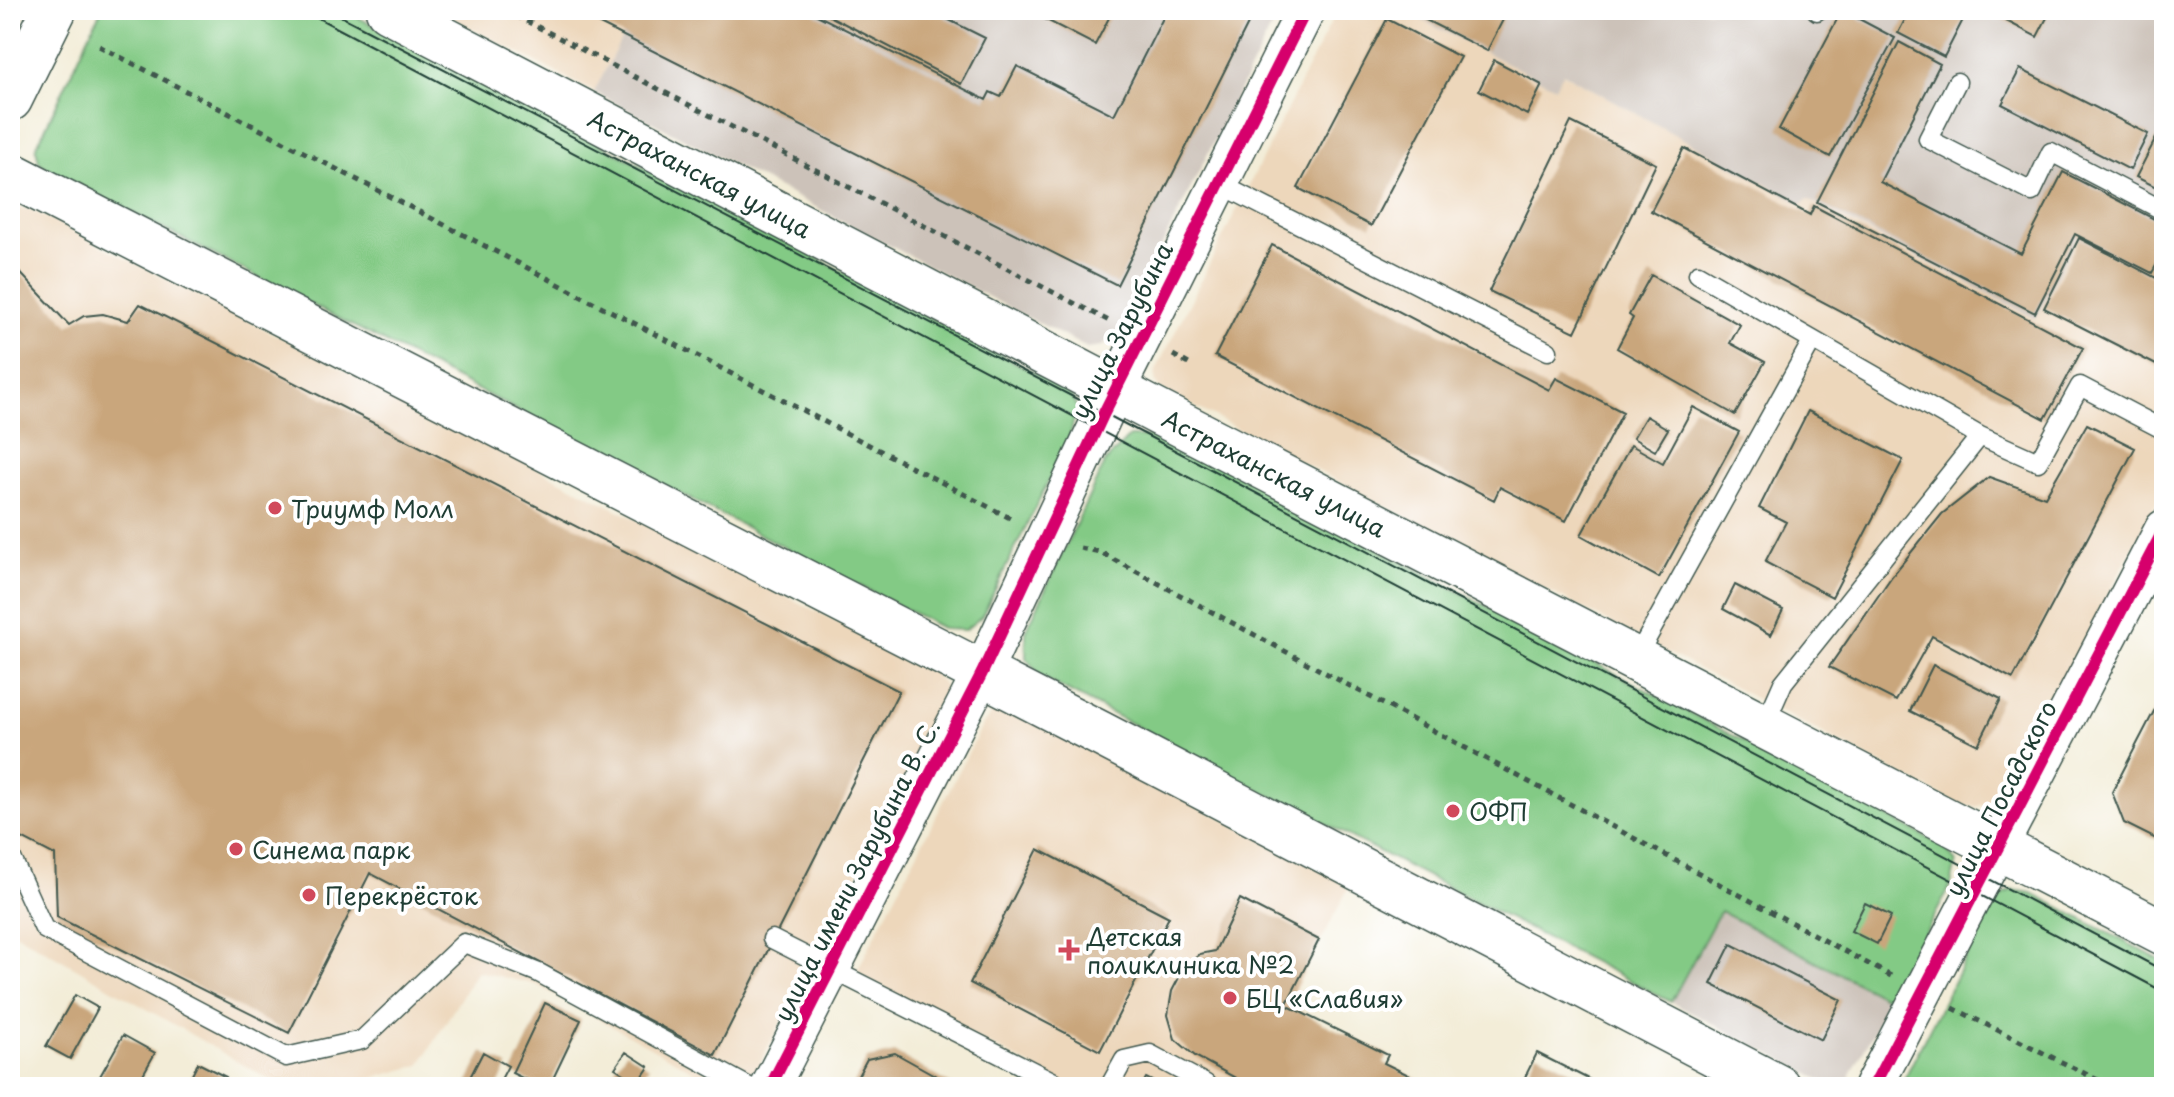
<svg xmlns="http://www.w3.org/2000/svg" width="2174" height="1097" font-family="'Playpen Sans',sans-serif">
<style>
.built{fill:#edd7bb}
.industrial{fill:#ccc2b9}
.green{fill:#83ca85;stroke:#51845c;stroke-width:2}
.building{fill:#c9a67b}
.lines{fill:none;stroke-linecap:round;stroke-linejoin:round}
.lane-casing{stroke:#3f574d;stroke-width:21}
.street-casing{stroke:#3f574d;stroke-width:41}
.secondary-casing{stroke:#3f574d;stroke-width:47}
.path{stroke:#3f574d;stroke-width:5;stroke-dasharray:6 6;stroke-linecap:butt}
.lane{stroke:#fff;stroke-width:18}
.street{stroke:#fff;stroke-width:38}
.secondary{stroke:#fff;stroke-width:44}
.tram{stroke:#1f3d34;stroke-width:2}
.cycleway-casing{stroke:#fff;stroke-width:17}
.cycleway{stroke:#d6006c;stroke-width:12}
.poi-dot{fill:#d1495b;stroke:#fff;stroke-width:3}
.labels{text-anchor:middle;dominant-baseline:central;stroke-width:8;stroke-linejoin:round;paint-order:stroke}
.street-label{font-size:24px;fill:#1f3d34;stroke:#fff}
.poi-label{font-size:24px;fill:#1f3d34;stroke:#fff;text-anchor:start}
</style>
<rect width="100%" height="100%" fill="#fff"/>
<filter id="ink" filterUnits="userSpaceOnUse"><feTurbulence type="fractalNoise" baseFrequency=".0125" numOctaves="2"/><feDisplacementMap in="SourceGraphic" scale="16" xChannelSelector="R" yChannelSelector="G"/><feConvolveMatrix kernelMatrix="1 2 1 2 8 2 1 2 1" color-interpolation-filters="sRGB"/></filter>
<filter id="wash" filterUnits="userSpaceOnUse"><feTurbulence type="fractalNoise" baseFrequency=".006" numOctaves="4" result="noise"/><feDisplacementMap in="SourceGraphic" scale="32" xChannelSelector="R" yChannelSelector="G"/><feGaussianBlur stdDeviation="1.8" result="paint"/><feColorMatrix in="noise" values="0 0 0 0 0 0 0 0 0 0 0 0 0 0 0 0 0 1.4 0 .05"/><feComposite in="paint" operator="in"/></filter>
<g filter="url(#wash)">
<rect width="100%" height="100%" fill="#f3edd8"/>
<path class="built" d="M436 10H636L594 92Z
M1337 10H1401L1555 87 1562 73 1804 204 1806 198 2036 318 2077 236 2154 275 2164 256V489L2004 792 1991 802 1975 807 1958 804 1159 388 1155 381 1156 370Z
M14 208 29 209 931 670 944 685 945 702 748 1087H723L537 985 477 971 420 1065 341 1087H282L10 930V211Z
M1012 710 1350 885 1245 1087H1072L855 975 983 724 994 711Z"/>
<path class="industrial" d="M636 10H1280L1116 337 1102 346 1087 348 594 92Z
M1401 10H2164V256L2154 276 2077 237 2036 319 1807 199 1803 205 1563 73 1555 87Z
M1719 911 1890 1000 1849 1078 1838 1082 1823 1081 1671 1002Z"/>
<path class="green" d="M101 10H344L1068 390 1077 408 1069 439 982 616 965 630 944 629 51 171 39 162 36 148Z
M1129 437H1165L1943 846 1956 862 1951 885 1890 1000 1720 911 1671 1002 1041 677 1026 658V631L1105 462Z
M2012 890 2032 893 2164 962V1087H1900L1990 910 2001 897Z"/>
<g id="blocks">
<path class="building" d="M572 10H807L986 100 990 92 1001 97 1017 66 1114 115 1167 10H1255L1117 285Z
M818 10H947L943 17 985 38 961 84Z
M1027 10H1113L1095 45Z
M1406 10H1508L1487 51Z
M1842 10 1895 38 1830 157 1779 129Z
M1910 10H1968L1944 57 1898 33Z
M1985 10H2051L2037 37Z
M2144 10H2164V20Z
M1387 19 1460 57 1371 226 1298 188Z
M1899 42 1940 64 1880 182 2021 254 2063 172 2164 224V251L2152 273 2075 234 2035 313 1817 202Z
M1494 60 1542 85 1527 115 1479 90Z
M2020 69 2148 134 2130 170 2002 104Z
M1571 122 1656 164 1575 332 1489 291Z
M2156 138 2164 142V191L2136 177Z
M1684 148 1810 215 1814 206 2083 348 2045 419 1651 211Z
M2079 238 2156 278 2164 262V369L2044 308Z
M1272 245 1549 390 1556 378 1623 412 1566 521 1500 487 1494 500 1215 356Z
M13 265 69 325 84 316 103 314 128 321 140 304 899 691 715 1055 370 873 289 1033 57 917 55 855 10 832V272Z
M1651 275 1740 325 1730 343 1765 362 1735 415 1617 348 1633 318 1629 315Z
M1693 407 1739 432 1659 578 1581 535 1631 445 1663 463Z
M1808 411 1903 460 1832 597 1765 562 1786 522 1759 508Z
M1646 416 1668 429 1655 451 1633 438Z
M2087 424 2135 448 2013 679 1932 636 1896 701 1829 667 1892 576 1942 514 1989 477 2045 497Z
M1735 585 1783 610 1771 635 1723 609Z
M1933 665 2001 699 1978 745 1910 711Z
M2164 692V843L2124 823 2112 792Z
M1038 849 1169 917 1100 1051 970 983Z
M1240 899 1319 940 1286 1005 1388 1055 1384 1063 1433 1087H1252L1195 1056 1175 1039 1168 1015 1172 991 1184 968 1200 954 1215 951Z
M1865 903 1891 916 1877 944 1851 931Z
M1731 944 1841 1000 1821 1040 1711 984Z
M75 995 98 1008 70 1059 46 1046Z
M545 1003 581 1020 549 1087H541L512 1073Z
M123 1035 155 1053 136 1087H94Z
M483 1052 508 1066 497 1087 466 1085Z
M626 1052 649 1067 638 1083 615 1068Z
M895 1053 956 1087H852L867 1059Z
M1537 1053 1604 1087H1520Z
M198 1063 226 1077 221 1087H186Z
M1146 1078 1163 1087H1141Z"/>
</g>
</g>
<g filter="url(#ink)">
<use href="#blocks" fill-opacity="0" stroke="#3f574d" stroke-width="2"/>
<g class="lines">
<g class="lane-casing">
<path id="lane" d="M1816 10 1817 11
M1957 82 1928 139 2032 192 2051 152 2164 211
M1220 184 1548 351
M1698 274 1980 436 2038 462 2080 386 2164 430
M1635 660 1812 341
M1764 726 1783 683 1980 436
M10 854 44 929 286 1057 362 1040 464 943 539 973 749 1087
M772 939 1064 1087
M1109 1087 1124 1060 1150 1054 1206 1084 1205 1087"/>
</g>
<g class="street-casing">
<path id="street" d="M770 1087 982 673 1104 413 1306 10
M1873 1087 2164 529"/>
</g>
<g class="secondary-casing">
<g id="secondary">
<path id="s1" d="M388 10 1159 413 2164 933"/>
<path d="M10 99 54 10"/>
<path d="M10 174 1099 733 1778 1087"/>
</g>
</g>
<path class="path" d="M505 10 1111 322
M99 46 1014 520
M1173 355 1189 364
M1080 548 1100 552 1891 976
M1953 1008 2112 1087"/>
<use href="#lane" class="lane"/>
<use href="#street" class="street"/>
<use href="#secondary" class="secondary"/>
<path class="tram" d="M303 10 2164 992
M329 10 1104 413 2164 971"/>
<g class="cycleway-casing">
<path id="cycleway" d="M770 1087 982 673 1104 413 1306 10
M1873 1087 2164 529"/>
</g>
<use href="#cycleway" class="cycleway"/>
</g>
</g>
<g class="poi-dot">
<circle cx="275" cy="508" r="8"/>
<circle cx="1453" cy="811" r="8"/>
<circle cx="236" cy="849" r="8"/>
<circle cx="309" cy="895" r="8"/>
<path d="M1065 938h8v8h8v8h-8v8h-8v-8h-8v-8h8z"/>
<circle cx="1230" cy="998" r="8"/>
</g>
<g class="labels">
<g class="street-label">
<text stroke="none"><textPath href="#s1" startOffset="352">Астраханская улица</textPath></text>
<text transform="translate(1121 330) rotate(-63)">улица Зарубина</text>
<text stroke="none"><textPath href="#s1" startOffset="1000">Астраханская улица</textPath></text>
<text transform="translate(2000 798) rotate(-63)">улица Посадского</text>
<text transform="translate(856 870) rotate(-63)">улица имени Зарубина В. С.</text>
</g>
<g class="poi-label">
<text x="291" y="508">Триумф Молл</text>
<text x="1469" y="811">ОФП</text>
<text x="252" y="849">Синема парк</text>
<text x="325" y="895">Перекрёсток</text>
<text x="1087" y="936">Детская<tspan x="1087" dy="28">поликлиника №2</tspan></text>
<text x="1246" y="998">БЦ «Славия»</text>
</g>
</g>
<rect width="2174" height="1097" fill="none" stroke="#fff" stroke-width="40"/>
</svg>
